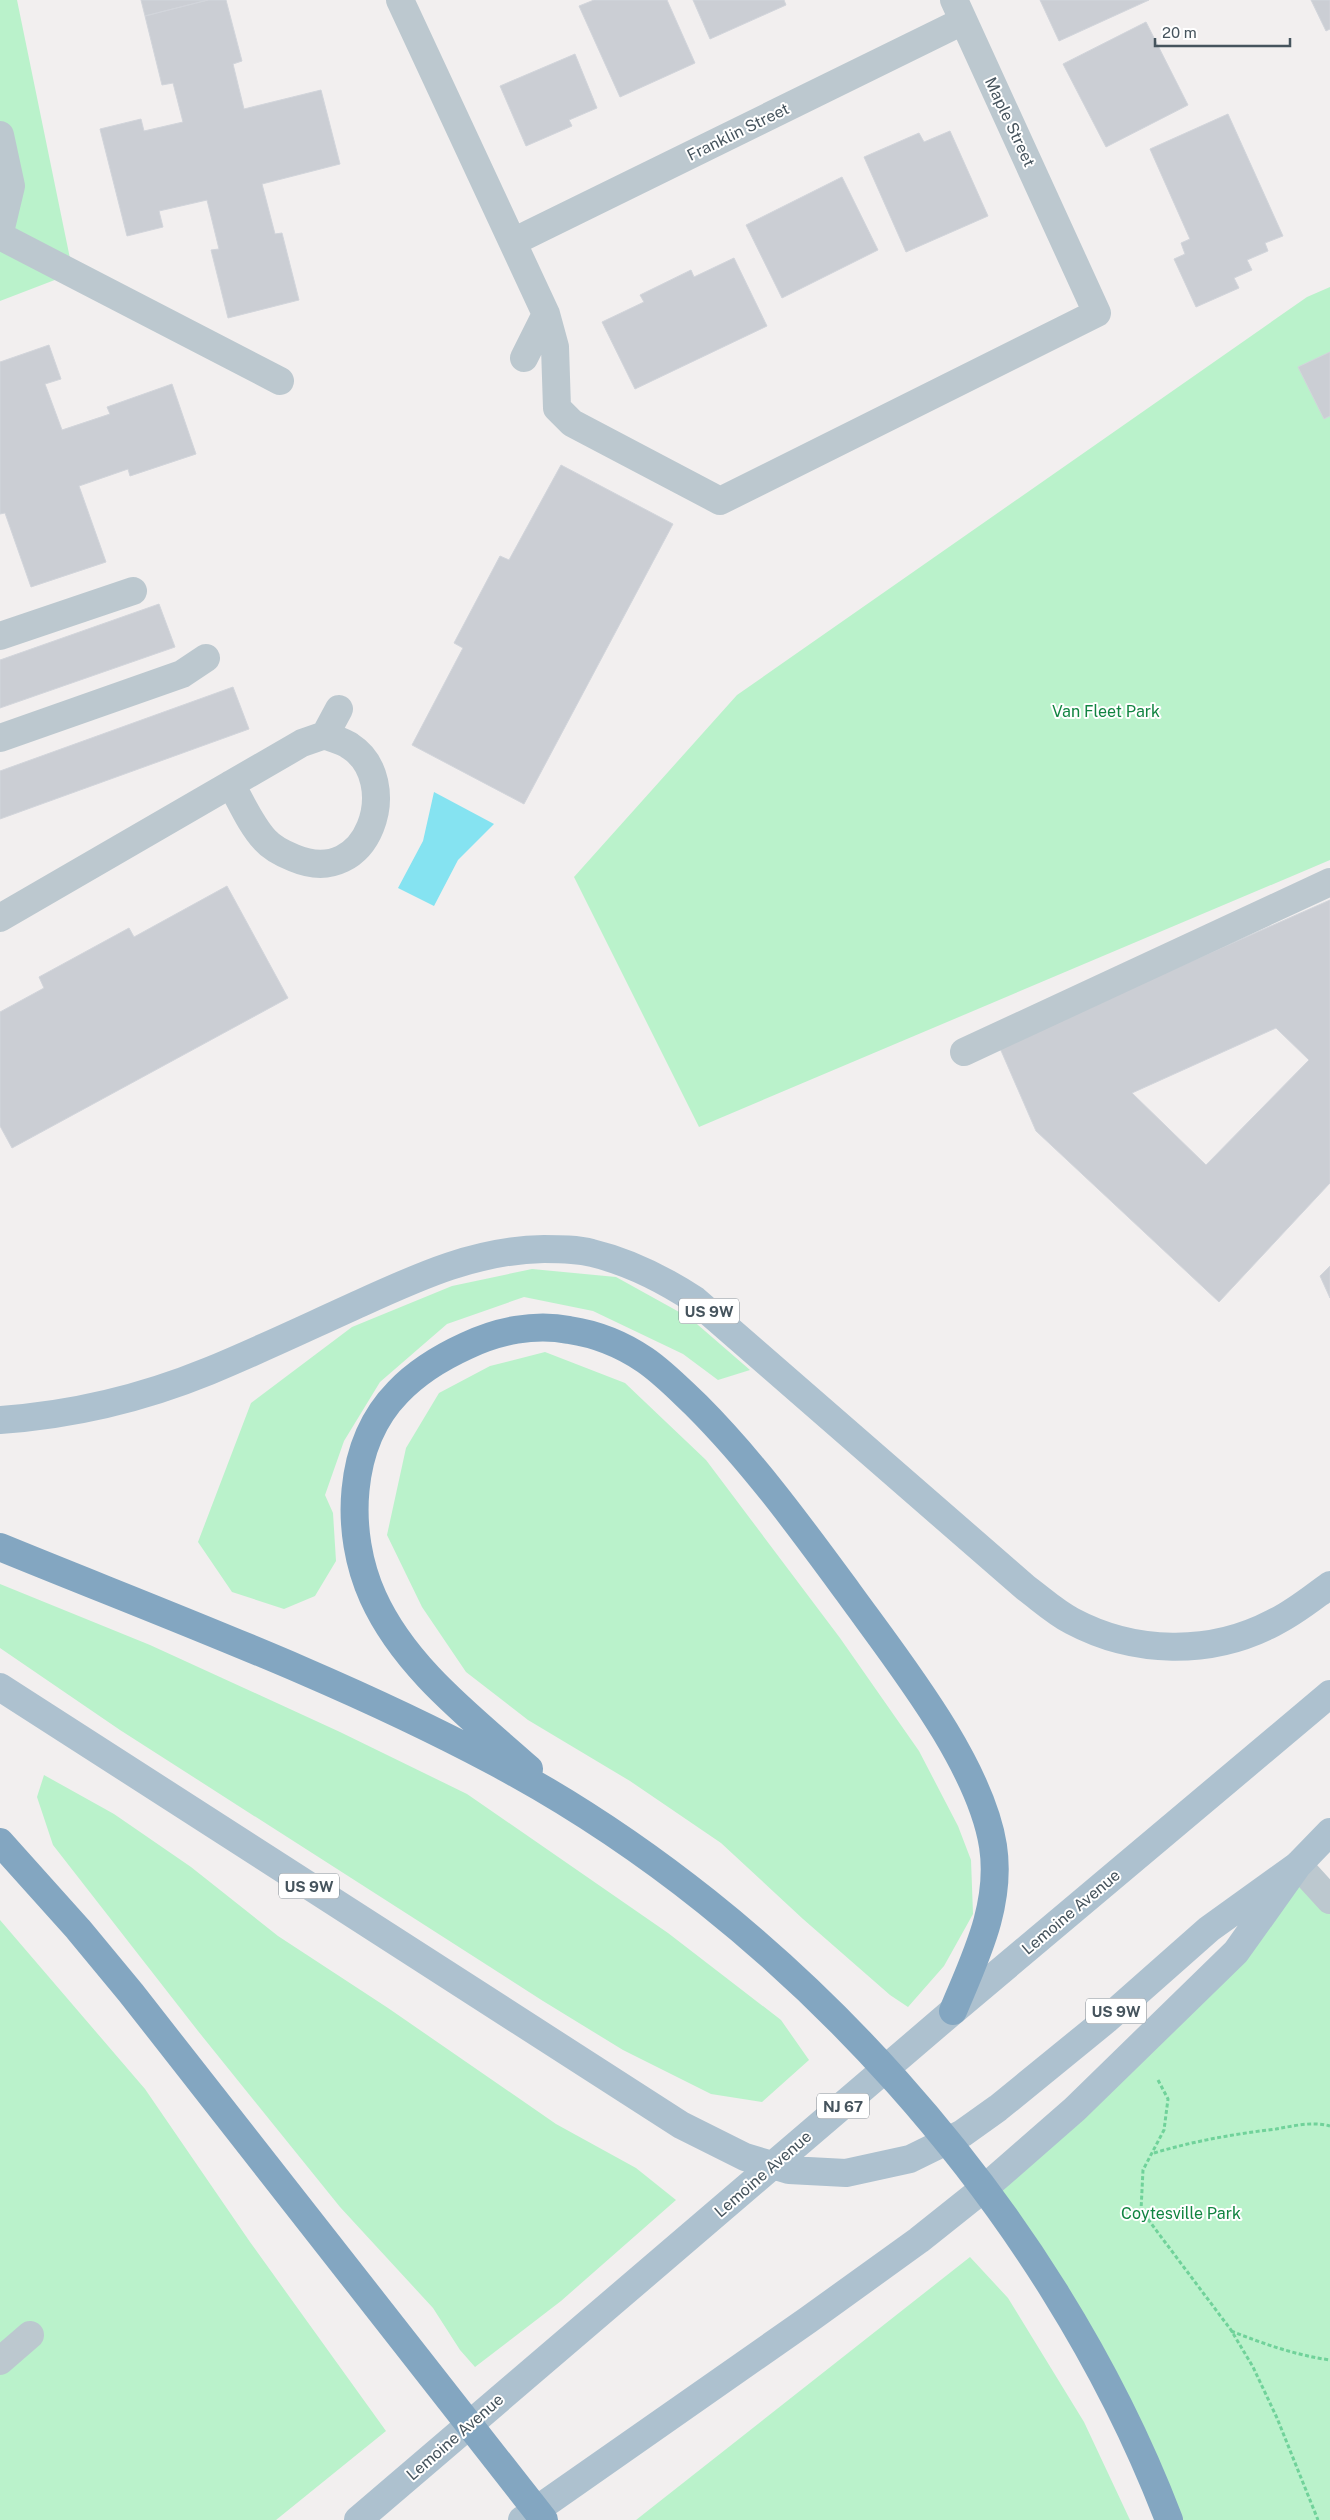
<svg xmlns="http://www.w3.org/2000/svg" width="1330" height="2520" font-family="'Public Sans',sans-serif">
<style>
.green{fill:#baf2cb}
.water{fill:#85e3f1}
.building{fill:#cbced4;stroke:#d2d5db;fill-rule:evenodd}
.lines{fill:none;stroke-linecap:round;stroke-linejoin:round}
.path{stroke:#70d29a;stroke-width:3;stroke-dasharray:4 2.5;stroke-linecap:butt}
.minor{stroke:#bcc8cf;stroke-width:28}
.major{stroke:#adc1cf;stroke-width:28}
.highway{stroke:#83a6c1;stroke-width:28}
.labels{text-anchor:middle;dominant-baseline:central;stroke-width:4;stroke-linejoin:round;paint-order:stroke}
.shield{fill:#fff;stroke:#7e878e;stroke-width:1}
.shield-label{font-size:15px;font-weight:bold;fill:#46545d}
.street-label{font-size:16px;fill:#46545d;stroke:#fff}
.park-label{font-size:16px;fill:#118441;stroke:#fff}
</style>
<rect width="100%" height="100%" fill="#f2efef"/>
<path class="green" d="M0 0H17L73 273 0 301Z
M1330 287V860L699 1127 574 877 737 695 1307 297Z
M532 1269 616 1277 690 1318 750 1370 718 1380 683 1354 593 1311 524 1297 447 1324 380 1382 344 1441 325 1495 333 1513 336 1561 315 1596 284 1609 232 1592 198 1542 251 1403 352 1327 452 1286Z
M545 1352 625 1383 706 1460 840 1638 919 1751 958 1826 971 1860 973 1914 944 1966 908 2007 890 1995 803 1919 721 1843 630 1781 528 1720 466 1672 422 1607 387 1535 406 1448 439 1393 490 1366Z
M0 1584 150 1645 340 1732 467 1794 668 1933 781 2020 809 2060 762 2102 711 2094 623 2050 543 2001 120 1730 0 1648Z
M44 1775 114 1814 191 1867 278 1936 388 2008 556 2124 636 2168 676 2200 561 2301 475 2367 460 2350 433 2308 340 2207 198 2031 53 1845 37 1797Z
M1298 1865 1330 1900V2520H1169L988 2185 1075 2109Z
M0 1920 145 2089 250 2242 386 2431 276 2520H0Z
M970 2257 1008 2298 1084 2422 1130 2520H636Z"/>
<path class="water" d="M434 792 494 824 458 860 434 906 398 888 423 841Z"/>
<path class="building" d="M141 0H208L145 16Z
M208 0H226L242 61 233 64 244 109 321 90 340 164 262 184 275 234 282 233 299 300 228 318 211 250 219 249 207 200 159 211 163 227 127 236 100 129 141 119 144 131 183 122 173 83 162 85 145 16Z
M594 0H667L695 63 620 97 579 6Z
M693 0H784L786 5 710 39Z
M1040 0H1149L1059 41Z
M1311 0H1330V29L1326 31Z
M1146 22 1188 105 1106 147 1063 64Z
M575 54 597 108 569 120 572 126 526 146 500 86Z
M1228 114 1283 236 1265 243 1268 251 1247 260 1252 270 1234 278 1239 288 1196 307 1174 259 1185 254 1181 243 1190 239 1150 149Z
M950 131 988 216 906 252 864 157 919 133 924 142Z
M842 177 878 250 782 298 746 225Z
M734 258 767 326 635 389 602 322 644 302 640 295 691 270 694 277Z
M49 345 61 379 45 384 62 430 110 414 107 407 172 384 196 454 130 476 128 469 79 486 106 562 31 587 5 513 0 514V362Z
M1330 352V416L1324 419 1298 367Z
M561 465 673 524 524 804 412 745 463 648 454 643 500 556 509 560Z
M159 604 175 647 0 708V660Z
M233 687 249 729 0 819V771Z
M227 886 288 998 12 1148 0 1126V1012L44 988 39 977 129 928 134 937Z
M1330 900V1183L1219 1302 1036 1131 999 1046ZM1276 1028 1309 1060 1206 1165 1132 1093Z
M1330 1266V1298L1320 1276Z"/>
<g class="lines">
<path class="path" d="M1158 2080 1168 2099 1164 2130 1143 2170 1141 2210 1231 2330 1253 2367 1277 2418 1318 2520
M1154 2153C1194 2141 1234 2134 1276 2129 1293 2126 1313 2121 1330 2126
M1231 2331C1264 2344 1295 2355 1330 2360"/>
<path class="minor" d="M400 0 546 314 555 347 557 408 572 423 720 501 1097 313 954 0
M0 135 11 186 0 232
M0 236 280 381
M513 242 963 21
M524 358 546 314
M0 636 133 591
M0 738 182 674 206 658
M231 784C241 802 251 825 265 840 272 848 284 854 294 858 370 890 403 780 350 746 343 741 333 739 325 735
M0 918 302 743 325 735 339 709
M964 1052 1330 882
M1298 1865 1330 1900
M0 2361 30 2335"/>
<path class="major" d="M0 1420C71 1415 143 1398 209 1371 260 1350 310 1326 361 1303 420 1276 477 1250 544 1249 560 1249 577 1249 592 1253 630 1262 663 1279 695 1300L1026 1588C1041 1599 1055 1612 1072 1621 1134 1654 1210 1656 1273 1623 1294 1613 1312 1598 1330 1585
M0 1687 681 2125 745 2157 789 2170 846 2173 910 2159 963 2133 998 2108 1106 2020 1209 1929 1298 1865
M358 2520 953 2011 1330 1694
M522 2520 808 2320 919 2240 988 2185 1075 2109 1236 1952 1298 1865 1330 1832"/>
<path class="highway" d="M0 1547C166 1615 335 1677 493 1761 788 1917 1050 2208 1169 2520
M529 1769C472 1718 405 1668 373 1597 344 1533 347 1444 398 1392 417 1372 442 1357 466 1346 497 1331 535 1323 569 1330 596 1334 623 1345 645 1360 664 1373 680 1390 696 1405 753 1462 801 1528 848 1592 897 1660 980 1763 993 1846 1002 1905 975 1958 953 2011
M0 1842 78 1929 131 1993 544 2520"/>
</g>
<g class="labels">
<g class="shield">
<rect x="679" y="1298.5" width="60" height="25" rx="4"/>
<rect x="279" y="1873.5" width="60" height="25" rx="4"/>
<rect x="1086" y="1998.5" width="60" height="25" rx="4"/>
<rect x="817" y="2093.5" width="52" height="25" rx="4"/>
</g>
<g class="shield-label">
<text x="709" y="1311">US 9W</text>
<text x="309" y="1886">US 9W</text>
<text x="1116" y="2011">US 9W</text>
<text x="843" y="2106">NJ 67</text>
</g>
<g class="street-label">
<text transform="translate(1010 122) rotate(65)">Maple Street</text>
<text transform="translate(738 132) rotate(-26)">Franklin Street</text>
<text transform="translate(1071 1912) rotate(-40)">Lemoine Avenue</text>
<text transform="translate(763 2174) rotate(-41)">Lemoine Avenue</text>
<text transform="translate(455 2437) rotate(-41)">Lemoine Avenue</text>
</g>
<g class="park-label">
<text x="1106" y="711">Van Fleet Park</text>
<text x="1181" y="2213">Coytesville Park</text>
</g>
</g>
<path d="M1155 38v8h135v-8" fill="none" stroke="#46545d" stroke-width="2.5"/>
<text x="1162" y="38" font-size="15" fill="#46545d" stroke="#ffffff" stroke-width="4" paint-order="stroke">20 m</text>
</svg>
